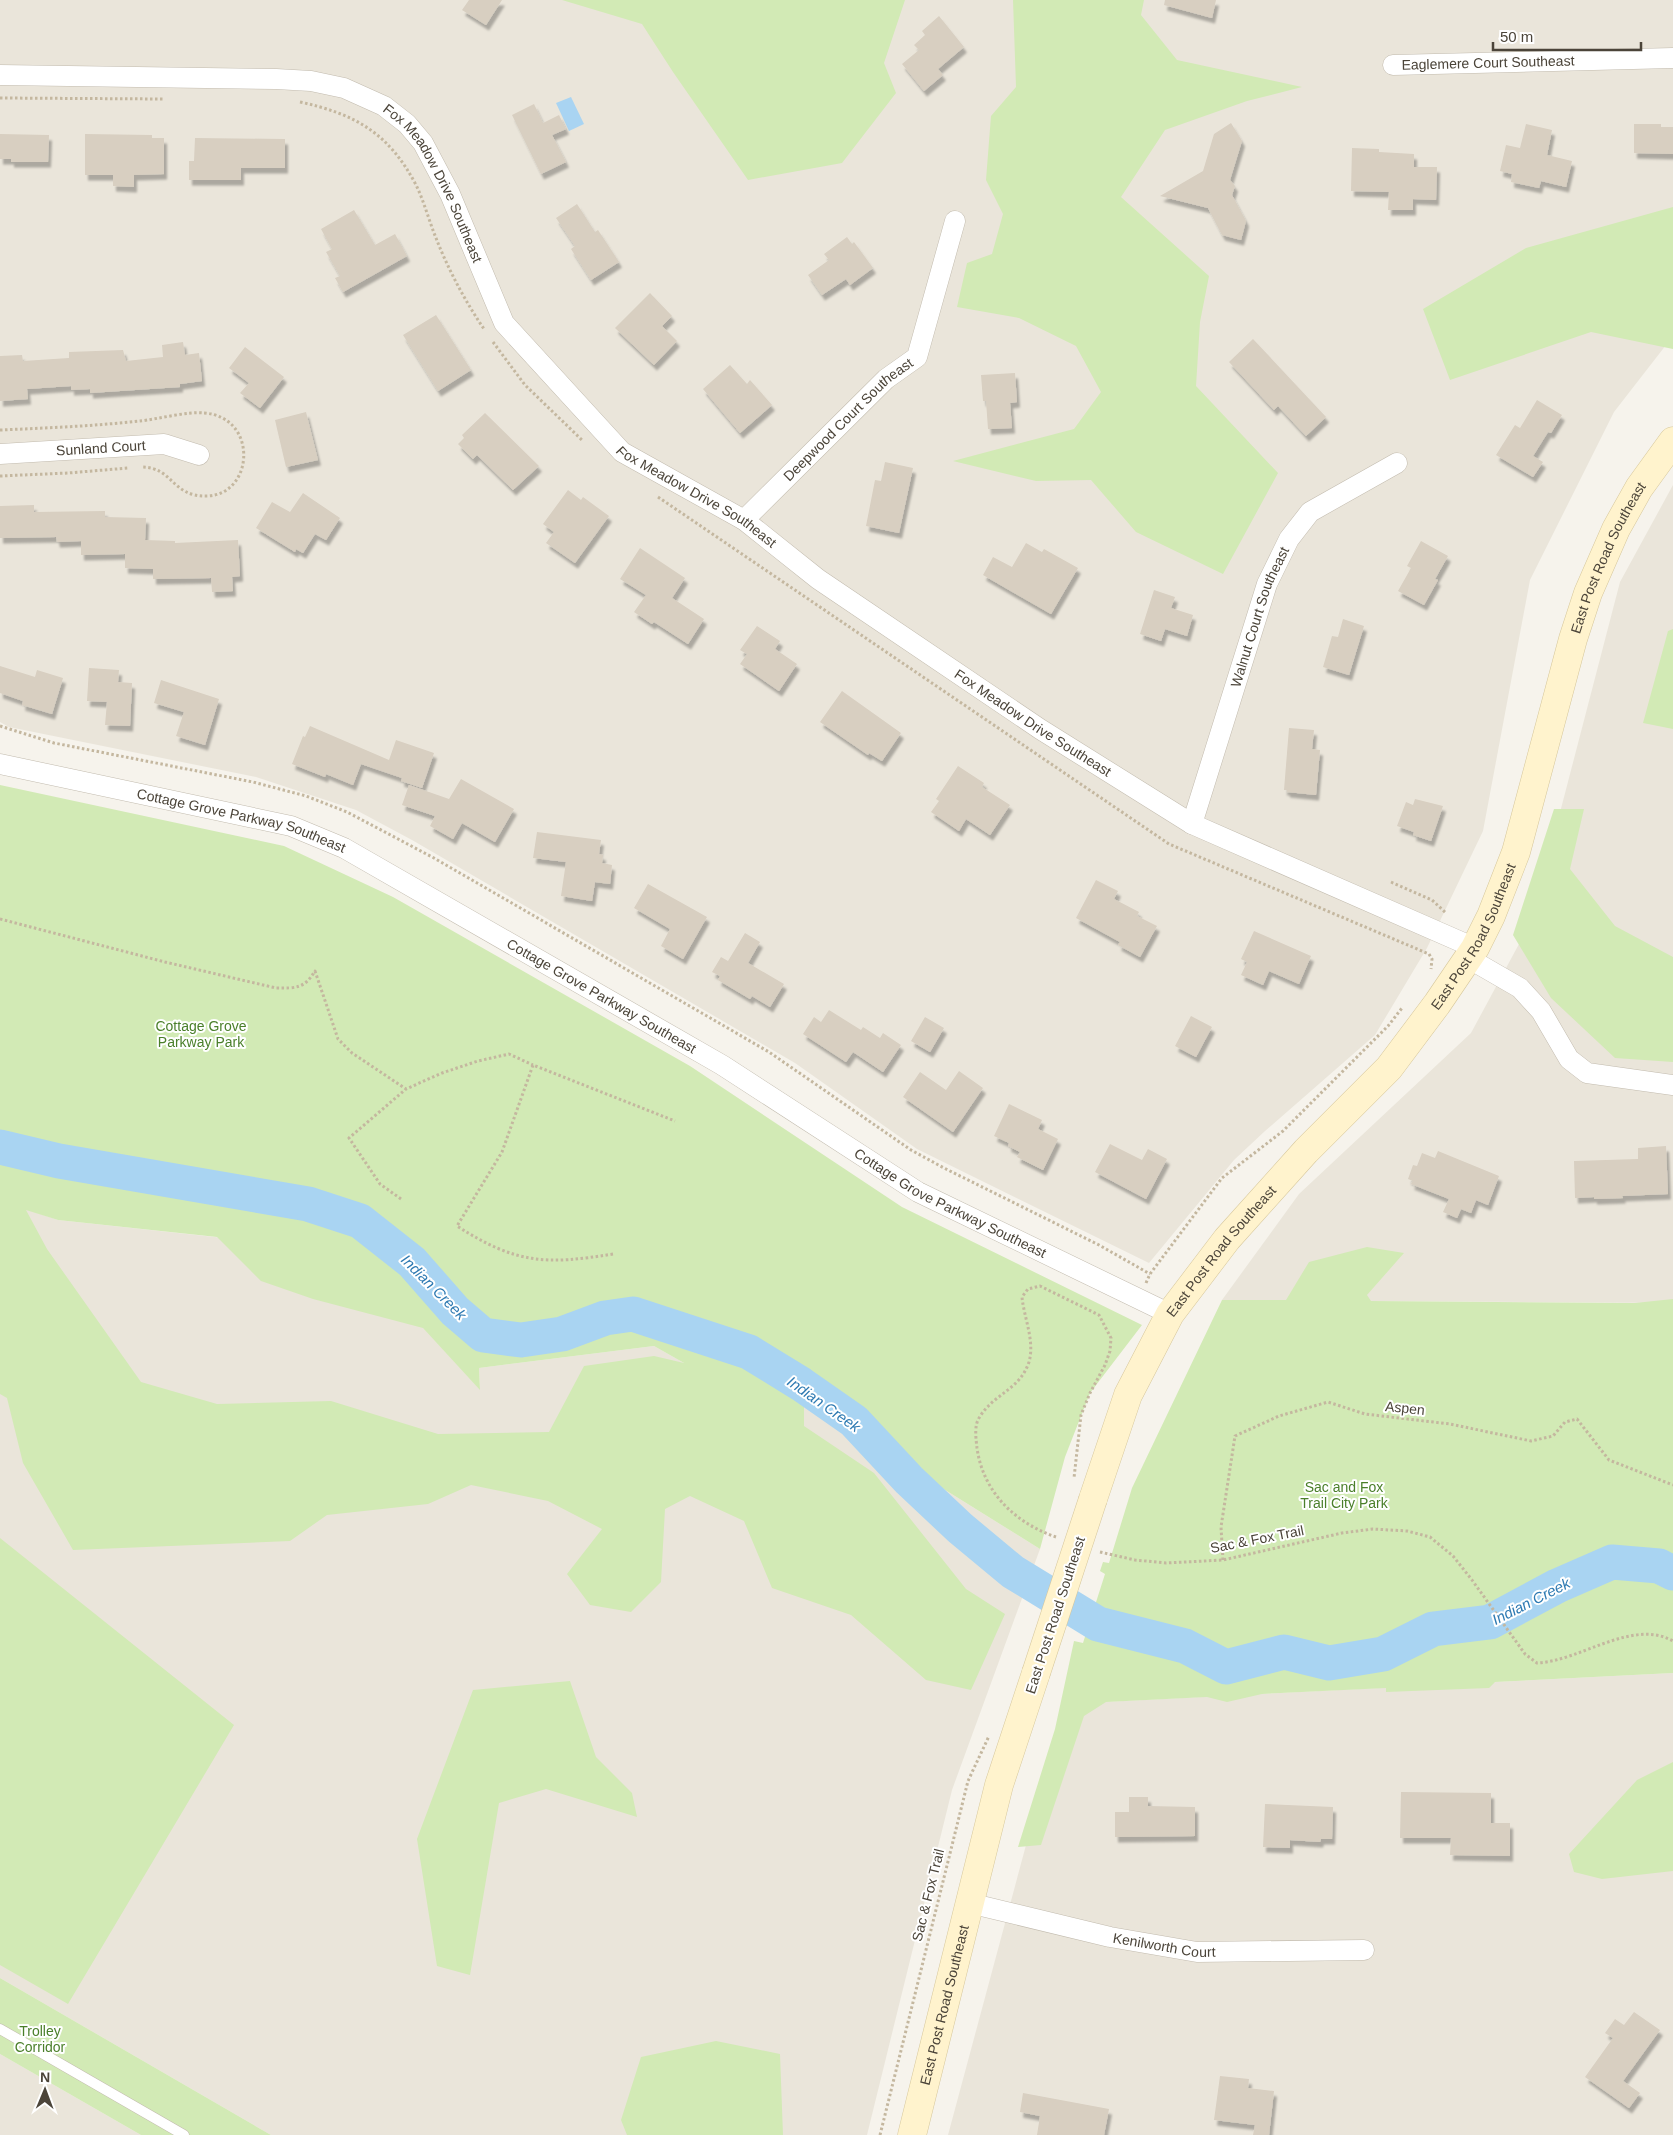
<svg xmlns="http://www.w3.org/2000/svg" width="1673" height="2135" font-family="Helvetica,sans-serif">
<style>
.residential{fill:#eae5da}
.green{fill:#d2eab5;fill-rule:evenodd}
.water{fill:#a9d4f2}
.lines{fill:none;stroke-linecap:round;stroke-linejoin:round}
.river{stroke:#a9d4f2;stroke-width:35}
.building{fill:#d8cfc1;filter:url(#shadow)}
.service-casing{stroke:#c2bbae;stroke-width:11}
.minor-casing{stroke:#c2bbae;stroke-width:21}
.secondary-casing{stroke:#d6c79b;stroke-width:29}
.path{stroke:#c4b79f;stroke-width:3;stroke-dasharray:2.5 2.5;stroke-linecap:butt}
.service{stroke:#fff;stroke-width:10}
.minor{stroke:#fff;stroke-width:20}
.secondary{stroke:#fff3cd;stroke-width:28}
.secondary-bridge-casing{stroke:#d6c79b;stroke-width:29;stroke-linecap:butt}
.secondary-bridge{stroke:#fff3cd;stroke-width:28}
.labels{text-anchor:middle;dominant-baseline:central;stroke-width:4;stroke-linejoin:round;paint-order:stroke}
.street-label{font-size:14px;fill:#4b4439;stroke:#fff}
.park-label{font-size:14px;fill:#4a7f2a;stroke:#fff}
.water-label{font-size:15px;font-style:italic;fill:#2e7ab2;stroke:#fff}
</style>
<defs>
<filter id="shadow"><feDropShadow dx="3" dy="5.5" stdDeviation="1" flood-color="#0004"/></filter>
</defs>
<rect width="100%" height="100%" fill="#f6f3ec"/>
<path class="residential" d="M0 0H1673V336L1614 412 1530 580 1483 831 1427 948 1375 1035 1265 1131 1234 1160 1149 1263 917 1149 795 1063 412 840 356 810 256 777 9 727 0 722Z
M1673 485V1303L1222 1300 1299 1194 1471 1033 1532 920 1620 582Z
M0 1200 58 1220 353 1252 480 1389 479 1368 654 1346 804 1431V1402L1040 1549 952 1790 867 2135H271L0 1978Z
M1673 1673V2135H948L1064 1704Z
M0 2054 141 2135H0Z"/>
<path class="green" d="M562 0H905L884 63 896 93 842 163 748 180 673 72 642 24Z
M1013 0H1144L1141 15 1177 60 1302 87 1247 101 1165 130 1121 197 1209 276 1200 322 1196 386 1278 473 1223 574 1136 532 1091 480 1036 481 953 461 1074 429 1101 392 1076 346 1019 318 957 307 967 263 992 254 1003 214 986 180 991 116 1016 87Z
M1673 207V349L1591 332 1450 380 1423 309 1526 248Z
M1673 629V729L1643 723 1668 631Z
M0 785 284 846 393 897 690 1066 902 1207 1142 1325 1090 1393 1065 1457 1040 1549 804 1402V1426L874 1473 966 1589 1005 1614 971 1690 926 1680 851 1615 772 1588 744 1521 690 1496 665 1509 661 1582 631 1612 590 1605 567 1574 602 1529 548 1501 471 1485 428 1504 327 1515 290 1541 73 1550 23 1463 7 1398 0 1394ZM26 1210 58 1220 217 1237 261 1281 313 1299 423 1328 480 1390 479 1368 654 1346 684 1363 654 1356 584 1366 549 1432 438 1434 331 1401 217 1404 141 1382 47 1249Z
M1554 809H1584L1570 869 1615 926 1673 957V1062L1615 1058 1551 998 1513 935Z
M1367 1247 1404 1253 1367 1295 1371 1301 1635 1303 1673 1299V1673L1495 1682 1489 1688 1386 1692V1688L1262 1694 1227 1702 1207 1697 1106 1702 1084 1716 1041 1845 1018 1847 1055 1729 1074 1641 1083 1643 1105 1574 1100 1571 1103 1562 1109 1563 1132 1488 1222 1300H1286L1309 1262Z
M0 1538 234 1725 68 2004 0 1965Z
M570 1681 596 1757 632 1793 637 1817 546 1789 499 1803 470 1975 437 1966 417 1839 473 1690Z
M1673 1762V1871L1602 1879 1574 1872 1569 1854 1637 1780Z
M0 1978 271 2135H141L0 2054Z
M716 2041 780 2054 783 2135H627L621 2120 641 2057Z"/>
<path class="water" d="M571 97 584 124 569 131 556 103Z"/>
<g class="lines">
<path class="river" d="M0 1147 59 1161 308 1204 360 1221 412 1262 455 1311 483 1335 521 1340 562 1334 605 1318 633 1314 749 1352 801 1384 854 1421 909 1480 960 1528 1013 1572 1098 1624 1185 1646 1226 1667 1284 1652 1329 1663 1383 1654 1433 1629 1490 1622 1557 1586 1612 1562 1659 1566 1673 1573"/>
</g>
<path class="building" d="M469 0H502L486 25 462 10Z
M1165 0H1216L1212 18 1164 5Z
M939 16 964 47 938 69 943 75 924 91 902 64 919 50 914 45 925 35 922 31Z
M534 104 543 123 559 115 566 129 552 135 566 162 541 174 512 115Z
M1231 123 1242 141 1230 180 1235 186 1232 195 1246 221 1241 240 1222 235 1208 208 1160 196 1203 171 1214 134Z
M1526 124 1552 130 1547 155 1572 161 1566 187 1541 181 1539 188 1511 182 1512 174 1500 171 1506 145 1520 148Z
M1634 124H1661V127H1673V154L1634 153Z
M0 134 49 135 48 162H11V159H0Z
M85 134 152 135V138H164V174L134 175V187L113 186V175H85Z
M195 138 285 139V168H241V180H189V161H194Z
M1352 148 1379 149V152L1414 154V167H1437L1436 200 1413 199V210H1388L1389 192 1351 191Z
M577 204 595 232 598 230 619 262 591 280 571 249 575 246 556 218Z
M354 210 375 245 395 234 407 256 343 292 335 278 340 276 326 252 332 249 321 229Z
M847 237 852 244 854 242 873 268 850 285 846 279 822 295 808 275 829 260 824 254Z
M650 293 672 316 662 326 677 341 654 365 615 328Z
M436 315 471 370 438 391 403 335Z
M1253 339 1326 417 1306 436 1278 406 1274 410 1229 362Z
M183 342 185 355 199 353 202 381 180 384V387L90 393V389L71 390V386L27 389 28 399 0 401V356L22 355 23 361 69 358V352L123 350 126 361 163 357 162 345Z
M245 347 284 377 260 408 240 393 249 383 229 368Z
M730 365 747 384 750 380 772 405 740 433 703 389Z
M1015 373 1017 402 1010 403 1012 428 988 429 986 401H983L981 375Z
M1537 400 1562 415 1551 433 1548 432 1533 456 1543 462 1533 477 1496 455 1515 425 1520 428Z
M306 412 318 460 286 467 275 420Z
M485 413 539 466 513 490 477 455 473 459 458 444 464 438 462 435Z
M885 462 913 468 899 533 866 526 875 480 881 481Z
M568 490 581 500 583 497 609 516 575 563 546 543 554 532 543 524Z
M303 493 340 518 326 540 315 534 303 553 296 549 295 552 256 528 272 502 290 512Z
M34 505V512L105 511V517L146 518 145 540 175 541V543L238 540 240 576 232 577 233 591 212 592 211 578 153 579V569L125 568V554L81 555V541L57 542 56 537 0 538V506Z
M1421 541 1448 556 1435 579 1438 580 1424 605 1398 591 1411 568 1407 566Z
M1026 543 1042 552 1044 549 1078 568 1051 614 983 575 993 557 1012 567Z
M640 548 685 578 672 598 704 619 688 644 654 622 652 624 634 612 646 595 620 579Z
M1154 590 1175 597 1171 608 1193 615 1187 636 1165 629 1161 641 1140 634Z
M1343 619 1364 626 1349 675 1323 667 1332 636 1338 637Z
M757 626 780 641 775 649 797 664 779 691 740 664 747 654 740 650Z
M0 666 35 677 37 670 63 678 52 714 22 705 23 701 0 693Z
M89 668 119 670 118 682 132 683 130 726 105 725 107 702 87 701Z
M161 680 219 699 205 745 176 736 184 712 154 703Z
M842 691 901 733 882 761 869 753 868 755 820 722Z
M310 726 389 760 396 740 434 753 422 788 401 781 402 778 361 764 353 785 326 774 325 777 292 764 303 736 305 737Z
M1289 728 1314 730 1312 749 1320 750 1316 795 1287 792V790H1284Z
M958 766 984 783 982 787 1010 805 990 835 966 819 959 831 931 812 939 801 936 799Z
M461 779 514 809 495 842 462 823 453 839 430 826 435 816 402 805 409 785 449 799Z
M1415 799 1443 806 1431 841 1413 835 1414 832 1397 826 1406 802 1413 805Z
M537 832 601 840 599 854 603 855 602 863 612 865 610 884 595 882 592 901 561 896 566 862 533 858Z
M1096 880 1118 891 1114 899 1139 912 1137 916 1157 926 1140 957 1118 945 1120 942 1076 918Z
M648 884 707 917 683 959 661 946 670 929 634 908Z
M1254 931 1311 956 1299 984 1269 971 1263 985 1241 975 1247 962 1241 959Z
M745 933 760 942 748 963 784 984 770 1007 752 996 750 999 718 980 720 976 712 972 721 957 728 961Z
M829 1010 861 1030 863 1027 880 1038 883 1033 901 1045 883 1072 853 1052 846 1062 803 1034 814 1017 821 1022Z
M1191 1016 1212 1027 1196 1057 1175 1046Z
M925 1017 944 1028 930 1052 911 1041Z
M959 1071 983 1088 953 1132 903 1097 920 1072 946 1090Z
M1009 1104 1042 1120 1038 1129 1058 1139 1043 1170 1017 1157 1020 1152 1008 1146 1009 1143 994 1136Z
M1110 1144 1142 1160 1148 1149 1167 1159 1146 1199 1095 1172Z
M1666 1146 1668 1194 1622 1196 1623 1198 1594 1199V1197L1575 1198 1574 1161 1638 1159V1148Z
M1438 1151 1499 1176 1488 1205 1476 1200 1471 1213 1461 1209 1457 1218 1443 1212 1449 1199 1411 1184 1413 1181 1408 1179 1413 1165 1417 1166 1422 1153 1435 1158Z
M1401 1792 1491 1793V1823H1510V1856L1450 1855 1451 1838H1400Z
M1129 1797H1148V1806L1195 1807V1836L1115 1837V1812H1129Z
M1265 1804 1333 1807 1332 1839H1321L1320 1842 1290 1840V1848L1263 1847Z
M1634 2012 1660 2030 1623 2081 1640 2093 1629 2108 1585 2077 1613 2038 1605 2033 1615 2019 1624 2025Z
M1220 2076 1249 2079 1248 2088 1274 2091 1269 2135H1253L1255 2125 1214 2120Z
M1023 2093 1109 2109 1104 2135H1037L1040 2116 1020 2112Z"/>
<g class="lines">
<g class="service-casing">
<path id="service" d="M0 2029 184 2135"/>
</g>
<g class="minor-casing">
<g id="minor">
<path id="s1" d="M1393 65 1673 58"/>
<path id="s2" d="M0 75 276 79 311 81 344 88 384 106 407 124 423 143 450 194 504 323 622 452 744 520 818 579 1040 729 1192 824 1475 948"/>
<path id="s3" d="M0 454 164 444 199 455"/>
<path id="s4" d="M744 520 886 379 917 357 955 221"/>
<path id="s5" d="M0 764 291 826 344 848 722 1065 918 1192 1170 1314"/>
<path id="s6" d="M1192 824 1267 584 1289 539 1310 512 1397 463"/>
<path d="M1468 958 1520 988 1541 1011 1569 1059 1587 1073 1673 1085"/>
<path id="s7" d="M969 1903 1110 1937 1197 1952 1364 1950"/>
</g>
</g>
<g class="secondary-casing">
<g id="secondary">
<path id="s8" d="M1093 1499 1128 1395 1170 1314 1227 1239 1306 1151 1389 1068 1437 1004 1475 948 1491 916 1516 852 1573 639 1588 593 1616 529 1639 488 1673 441"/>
<path id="s9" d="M912 2135 999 1785 1036 1673"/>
</g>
</g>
<path class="path" d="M0 98 164 99
M300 102C355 114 389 133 416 185 424 201 429 221 436 238 448 269 465 301 484 329
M493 342 525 385 583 441
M0 430C47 428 94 426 140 421 158 419 189 411 204 413 259 417 254 495 207 496 171 497 174 467 141 467
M0 476 68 473 128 468
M658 497 1169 844 1429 954 1432 959 1431 969
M0 726 54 743 253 782 306 796 347 812 434 858 769 1052 911 1150 944 1168 1099 1245 1150 1274
M1391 882 1432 900 1446 913
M0 919 165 962 276 988C296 988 304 989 315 971L338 1039 352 1053 406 1089
M401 1199 380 1184 349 1138 406 1089 442 1073 478 1061 509 1054 533 1065
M613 1254C546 1265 516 1264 457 1226L502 1152 533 1065 675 1121
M1146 1283 1150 1274 1222 1178 1283 1131 1388 1026 1402 1008
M1056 1537C1015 1523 983 1492 977 1448 976 1439 974 1426 979 1418 993 1394 1020 1390 1029 1362 1035 1341 1024 1318 1022 1297L1028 1289 1040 1286 1099 1315 1111 1338 1110 1351 1105 1365 1090 1393 1081 1415 1074 1478
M1100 1552 1135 1560 1166 1563 1223 1560 1342 1533 1373 1529 1407 1531 1430 1537 1453 1556 1472 1580 1525 1654 1537 1663C1581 1661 1632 1618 1673 1641
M1223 1560 1221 1527 1235 1436 1279 1416 1328 1402 1365 1414 1450 1424 1531 1441 1553 1436 1565 1422 1577 1419 1609 1460 1673 1485
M880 2135 968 1781 989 1736"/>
<use href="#service" class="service"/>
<use href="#minor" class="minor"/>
<use href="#secondary" class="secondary"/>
<g class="secondary-bridge-casing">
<path id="secondary-bridge" d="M1036 1673 1093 1499"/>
</g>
<use href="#secondary-bridge" class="secondary-bridge"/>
</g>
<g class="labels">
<g class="street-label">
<text stroke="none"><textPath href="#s1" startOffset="95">Eaglemere Court Southeast</textPath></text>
<text stroke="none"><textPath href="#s2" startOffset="482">Fox Meadow Drive Southeast</textPath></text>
<text stroke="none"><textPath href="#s4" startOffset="145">Deepwood Court Southeast</textPath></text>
<text stroke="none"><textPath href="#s3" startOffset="101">Sunland Court</textPath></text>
<text stroke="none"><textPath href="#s2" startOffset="902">Fox Meadow Drive Southeast</textPath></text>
<text stroke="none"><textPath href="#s8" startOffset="1092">East Post Road Southeast</textPath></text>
<text stroke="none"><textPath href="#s6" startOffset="218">Walnut Court Southeast</textPath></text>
<text stroke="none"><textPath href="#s2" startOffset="1308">Fox Meadow Drive Southeast</textPath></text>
<text stroke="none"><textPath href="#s5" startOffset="248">Cottage Grove Parkway Southeast</textPath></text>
<text stroke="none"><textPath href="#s8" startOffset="688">East Post Road Southeast</textPath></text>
<text stroke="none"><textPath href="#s5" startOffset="652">Cottage Grove Parkway Southeast</textPath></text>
<text stroke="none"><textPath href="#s5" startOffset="1058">Cottage Grove Parkway Southeast</textPath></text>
<text stroke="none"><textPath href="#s8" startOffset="282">East Post Road Southeast</textPath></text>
<text transform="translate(1405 1408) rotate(6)">Aspen</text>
<text transform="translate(1257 1539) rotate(-11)">Sac &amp; Fox Trail</text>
<text transform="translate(1055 1615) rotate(-72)">East Post Road Southeast</text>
<text transform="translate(928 1895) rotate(-76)">Sac &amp; Fox Trail</text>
<text stroke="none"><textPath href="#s7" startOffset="200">Kenilworth Court</textPath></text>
<text stroke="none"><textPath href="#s9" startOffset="134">East Post Road Southeast</textPath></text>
</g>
<g class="park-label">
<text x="201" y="1026">Cottage Grove<tspan x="201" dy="16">Parkway Park</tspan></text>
<text x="1344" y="1487">Sac and Fox<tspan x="1344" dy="16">Trail City Park</tspan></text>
<text x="40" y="2031">Trolley<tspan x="40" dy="16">Corridor</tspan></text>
</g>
<g class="water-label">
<text transform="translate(434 1287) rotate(45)">Indian Creek</text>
<text transform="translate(824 1404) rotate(35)">Indian Creek</text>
<text transform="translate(1531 1601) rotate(-27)">Indian Creek</text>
</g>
</g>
<g transform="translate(45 2090) rotate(1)" stroke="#ffffff" stroke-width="4" paint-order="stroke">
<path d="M0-4L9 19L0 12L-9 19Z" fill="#4b4439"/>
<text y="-8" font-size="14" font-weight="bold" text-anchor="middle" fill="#4b4439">N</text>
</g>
<path d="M1493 42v8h148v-8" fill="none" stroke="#4b4439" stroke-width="2.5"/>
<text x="1500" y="42" font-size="15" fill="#4b4439" stroke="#ffffff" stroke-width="4" paint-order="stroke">50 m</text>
</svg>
